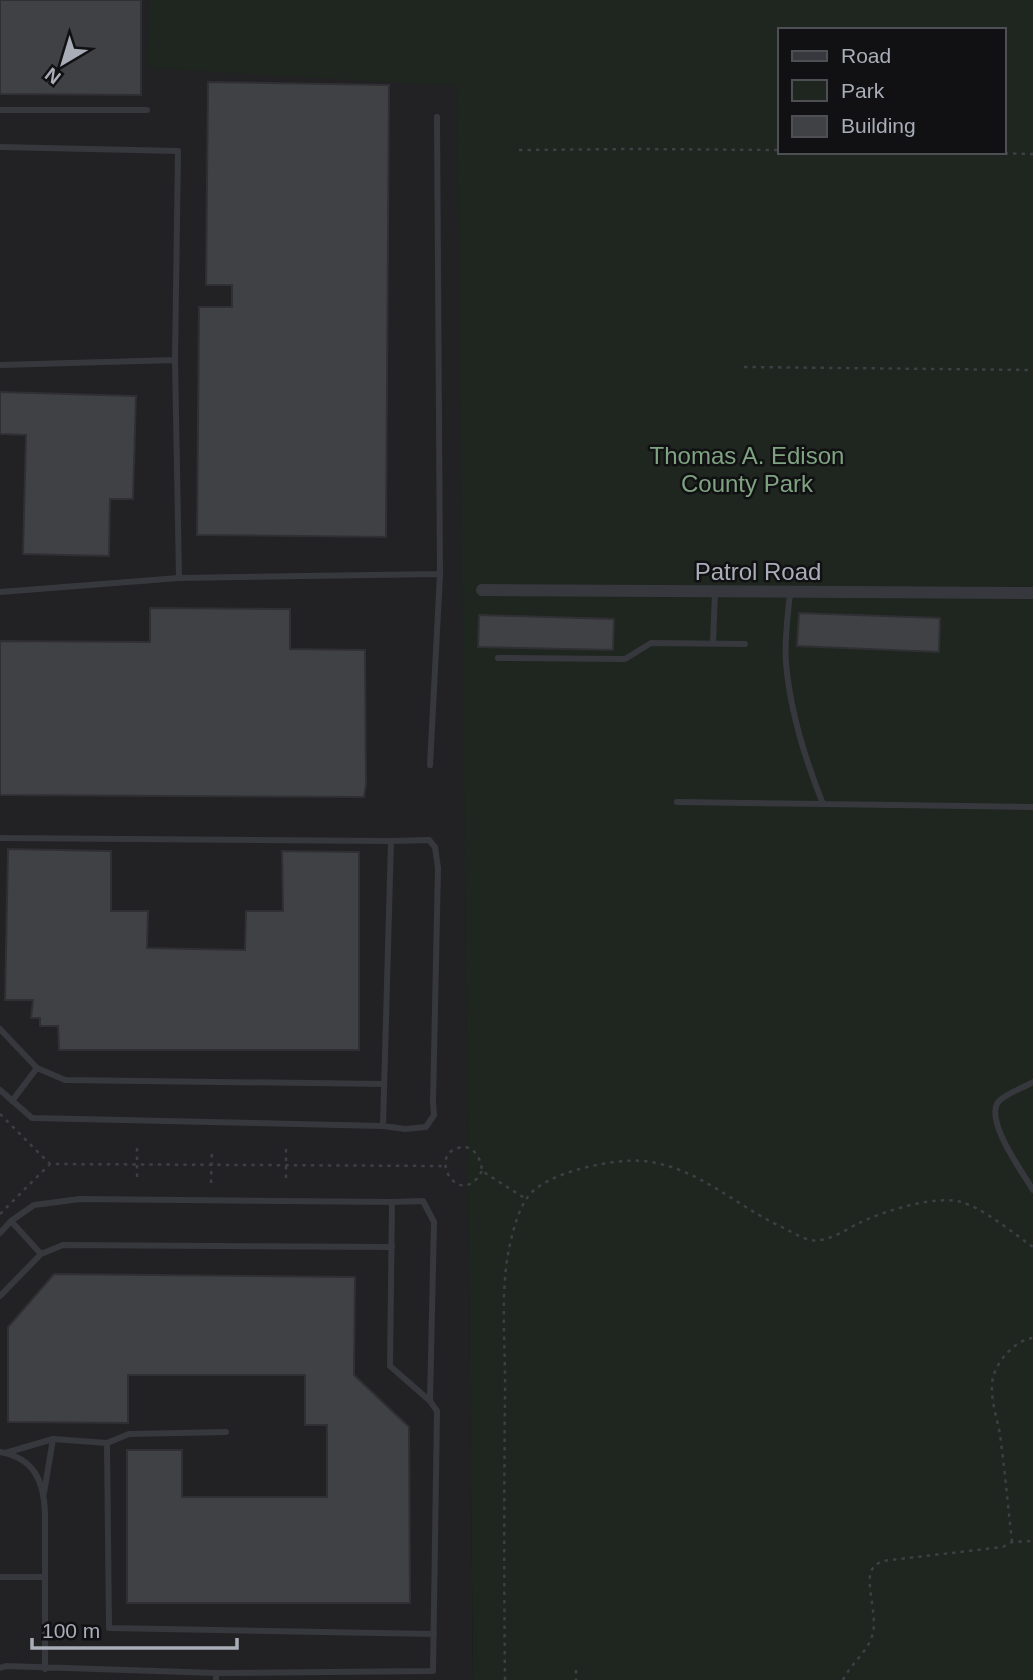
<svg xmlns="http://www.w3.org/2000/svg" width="1033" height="1680" font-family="Arial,sans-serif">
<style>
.built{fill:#222225}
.green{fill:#1e261f;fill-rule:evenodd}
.building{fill:#404145;stroke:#303034;stroke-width:2}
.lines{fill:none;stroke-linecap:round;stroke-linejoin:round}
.path{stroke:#3d3f44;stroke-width:2.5;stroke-dasharray:3.5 5;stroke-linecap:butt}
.lane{stroke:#37383d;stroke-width:6}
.street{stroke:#37383d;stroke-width:12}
.labels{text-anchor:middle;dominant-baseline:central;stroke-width:5;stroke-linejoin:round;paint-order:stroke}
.park-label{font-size:24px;fill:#7fa381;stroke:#111113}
.street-label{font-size:24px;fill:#a8adb8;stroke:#111113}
</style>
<rect width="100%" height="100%" fill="#161618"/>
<path class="built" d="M0 0H457L473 1680H0Z"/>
<path class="green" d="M149 0H1033V1680H473L457 86 148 68ZM779 30H1003V152H779Z"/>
<path class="building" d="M0 0H141V95L0 94Z
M208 82 389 85 386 537 197 535 199 307H232V285H206Z
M0 392 136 396 133 499H110L109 556 23 554 26 435 0 434Z
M150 608 290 609V649L365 650 366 784 364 797 0 795V641L150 642Z
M799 613 940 618 939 652 797 646Z
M479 615 614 619 613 650 478 647Z
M8 849 111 851V911H148L147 948 245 950 246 911H283L282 851 359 852V1050H59L58 1026H40V1018H31L33 1000H5Z
M54 1274 355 1277 354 1375 409 1427 410 1603H127V1450H182V1497H327V1425H305V1375H128V1423L8 1422V1327Z"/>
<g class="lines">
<path class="path" d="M519 150 635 149 779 150
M928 152 1033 154
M744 367 1033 370
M0 1114 50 1164 445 1166
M137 1148V1182
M286 1149V1182
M482 1171C460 1211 427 1156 458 1148 473 1143 481 1158 482 1171L526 1199
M211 1183 212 1149
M0 1214 50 1164
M1012 1542C1008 1507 1005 1471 1000 1435 997 1416 989 1397 993 1377 998 1360 1015 1340 1033 1338
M576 1670V1680
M505 1680C504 1585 504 1490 505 1395 506 1339 498 1286 513 1232 516 1221 520 1208 527 1198 544 1172 615 1158 644 1161 699 1167 738 1208 786 1229 793 1233 802 1238 810 1240 827 1243 845 1230 859 1223 884 1211 934 1195 961 1202 983 1208 1013 1233 1033 1247
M843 1680C851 1663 869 1651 873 1633 877 1615 866 1584 871 1572 873 1566 877 1564 882 1561L1003 1547 1012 1542 1033 1541"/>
<path class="lane" d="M0 110H147
M437 117 440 574
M0 147 178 151 175 360
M0 365 175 360 179 578 0 592
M179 578 440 574 430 765
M790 593C788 615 784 640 786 663 790 711 805 759 823 804L1033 807
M713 643 715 592
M498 658 625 659 651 643 745 644
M677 802 823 804
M0 838 391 841 383 1126 32 1118 0 1090
M0 1029 37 1068 12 1101
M37 1068 65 1080 384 1084
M1033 1082C1023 1088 1007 1093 999 1101 983 1119 1023 1173 1033 1190
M383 1126 405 1129 426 1127 434 1115 433 1102 438 868 435 847 429 840 391 841
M0 1233 11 1221 34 1205 80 1199 392 1202 423 1201 434 1222 430 1401 390 1366 392 1202
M41 1254 63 1245 392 1247
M0 1296 41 1254 11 1221
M107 1443 129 1434 226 1432
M0 1452C34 1458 44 1481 45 1513V1669
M5 1453 53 1439 107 1443 109 1628 434 1634
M44 1493 53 1439
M0 1577H45
M0 1668 6 1666 216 1673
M216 1680V1673L433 1671 437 1411 430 1401"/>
<path class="street" d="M482 590 1033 593"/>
</g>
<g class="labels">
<g class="park-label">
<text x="747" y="455">Thomas A. Edison<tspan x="747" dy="28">County Park</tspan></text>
</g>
<g class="street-label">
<text x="758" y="571">Patrol Road</text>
</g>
</g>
<rect x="778" y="28" width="228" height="126" fill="#111113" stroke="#4d4f55" stroke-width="2"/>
<rect x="792" y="51" width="35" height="10" fill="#37383d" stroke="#4d4f55" stroke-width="2"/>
<text x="841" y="63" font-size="21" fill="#a8adb8">Road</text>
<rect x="792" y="80" width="35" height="21" fill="#1e261f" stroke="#4d4f55" stroke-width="2"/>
<text x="841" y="98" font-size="21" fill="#a8adb8">Park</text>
<rect x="792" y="116" width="35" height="21" fill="#404145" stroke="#4d4f55" stroke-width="2"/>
<text x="841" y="133" font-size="21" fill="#a8adb8">Building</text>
<g transform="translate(63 63) rotate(218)" stroke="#111113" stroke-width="5" paint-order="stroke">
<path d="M0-5L12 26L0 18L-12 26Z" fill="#a8adb8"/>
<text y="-10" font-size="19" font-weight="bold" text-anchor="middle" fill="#a8adb8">N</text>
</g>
<path d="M32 1638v10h205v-10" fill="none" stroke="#a8adb8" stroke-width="3.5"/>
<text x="42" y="1638" font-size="21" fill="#a8adb8" stroke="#111113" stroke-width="5" paint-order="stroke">100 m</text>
</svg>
